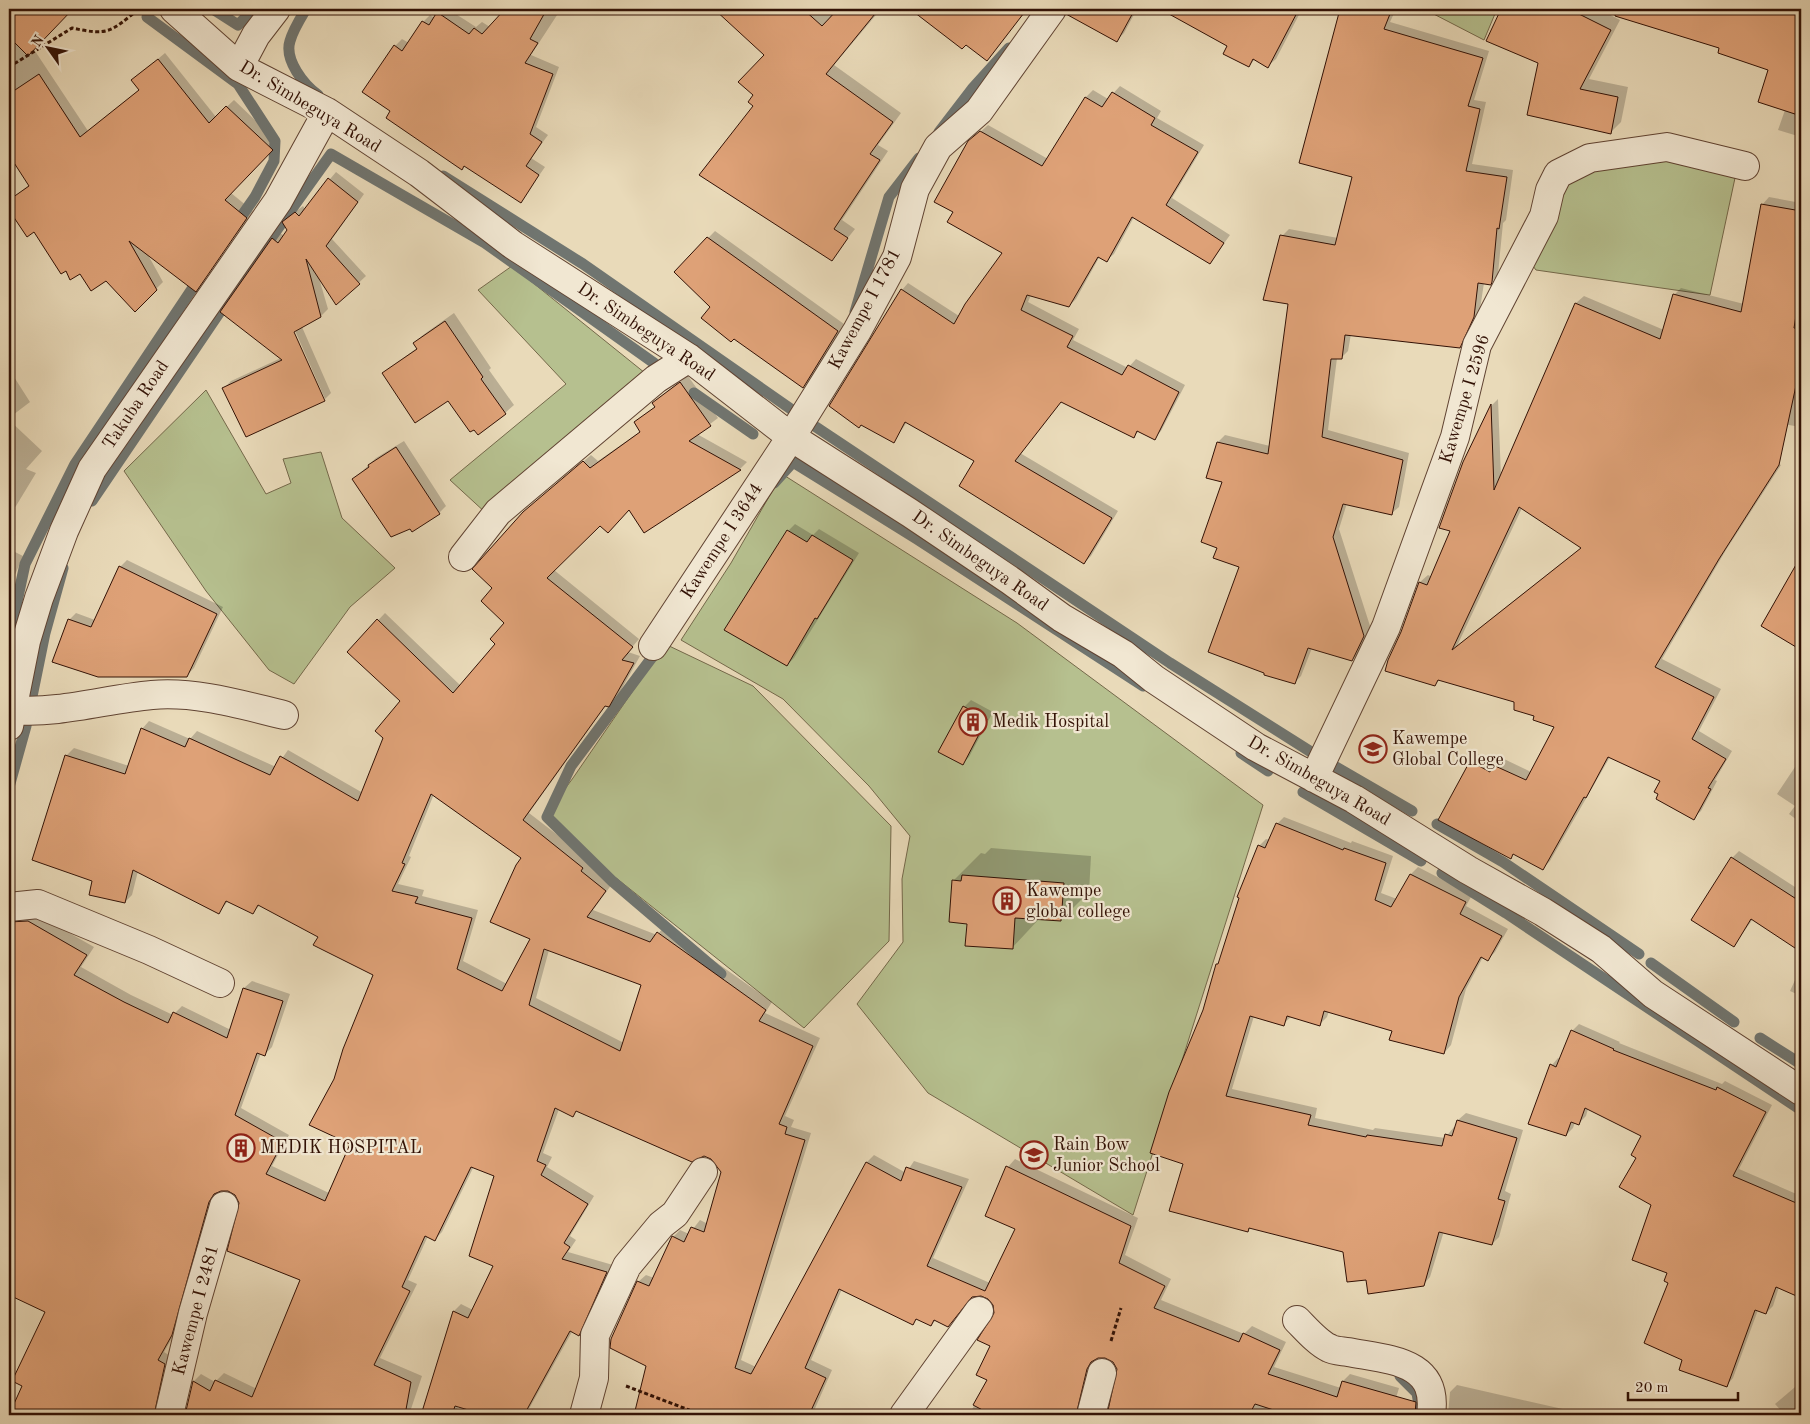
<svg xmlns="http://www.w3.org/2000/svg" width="1810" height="1424" font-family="'Old Standard TT',serif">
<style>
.green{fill:#b6c08f;stroke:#74684a}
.shadow{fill:#0003;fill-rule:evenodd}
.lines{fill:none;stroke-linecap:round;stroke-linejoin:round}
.stream{stroke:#707570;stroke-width:11}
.building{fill:#dea177;stroke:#321105;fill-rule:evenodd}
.minor-casing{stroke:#604332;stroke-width:30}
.path{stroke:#321105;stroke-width:3;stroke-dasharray:4 2.5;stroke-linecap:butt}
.minor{stroke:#f1e7d2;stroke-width:28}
.labels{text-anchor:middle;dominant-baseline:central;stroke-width:4.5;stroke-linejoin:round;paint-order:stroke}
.street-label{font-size:18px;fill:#321105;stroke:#f1e7d2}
.poi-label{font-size:18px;fill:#321105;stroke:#f1e7d2;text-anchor:start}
</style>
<rect width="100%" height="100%" fill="#e9dab9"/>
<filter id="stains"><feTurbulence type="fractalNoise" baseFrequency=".004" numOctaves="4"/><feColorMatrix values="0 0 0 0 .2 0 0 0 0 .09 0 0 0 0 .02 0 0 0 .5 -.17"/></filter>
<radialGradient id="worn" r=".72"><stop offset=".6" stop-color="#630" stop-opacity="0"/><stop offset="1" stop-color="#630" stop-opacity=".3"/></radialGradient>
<path class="green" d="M1424 9H1497L1484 40Z
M1659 156 1735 178 1710 295 1536 270 1530 262 1561 179Z
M512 266 645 373 487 514 450 480 566 384 478 290Z
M206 390 266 494 291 483 283 459 321 452 342 518 395 568 350 607 294 684 269 670 206 591 124 471Z
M782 474 1017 623 1263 805 1133 1215 928 1093 857 1004 903 942 902 879 910 836 869 786 783 699 681 640 731 563Z
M665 644 753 686 891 826 889 941 804 1028 551 826 544 817 573 778Z"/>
<path class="shadow" d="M9 9H72L33 48 88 131 140 89 133 80 165 53 216 117 234 100 279 143 231 193 253 211 195 291 147 253 163 282 135 310 106 280 67 269 35 230 27 235 9 208V201L30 184 9 153Z
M443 9H448L476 27 482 22 490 27 507 9H561L531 55 559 67 536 127 548 135 531 158 545 167 521 201 465 165 462 169 392 111 395 46 402 39 409 43 423 22 430 15 435 18Z
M715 9H881L834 65 901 113 878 145 888 151 842 220 855 229 831 259 754 106 766 55Z
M912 9H1027L987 59 966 43 962 48Z
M1083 9H1137L1124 33 1117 40 1077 19Z
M1163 9H1302L1276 59 1268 66 1255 59 1249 66 1229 46Z
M1342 9H1396L1390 22 1489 51 1474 100 1486 102 1472 164 1513 170 1506 220 1503 223 1498 274 1490 284 1484 283 1480 309 1467 339 1460 346 1351 334 1348 351 1341 358H1337L1328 430 1409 453 1399 507 1392 513 1347 503 1339 529 1371 629 1359 653 1352 660 1312 648 1301 676 1294 683 1241 567 1219 547 1223 481 1208 477 1218 442 1225 435 1270 446 1289 303 1282 236 1289 229 1338 238 1353 176 1300 162Z
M1502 9H1599L1620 20 1589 79 1628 87 1621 122 1611 132 1539 62 1488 40Z
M1649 9H1801V137L1778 130 1785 110 1770 69 1721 47 1644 23Z
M1120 86 1161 111 1157 118 1204 145 1172 198 1230 235 1210 263 1134 217 1114 254 1107 260 1100 256 1076 299 1069 306 1031 295 1028 302 1079 329 1073 340 1128 368 1136 359 1185 385 1161 431 1154 438 1139 431 1134 436 1062 401 1020 453 1118 511 1091 556 1084 563 976 461 907 422 894 441 902 290 908 283 959 316 1003 253 955 212 977 135 988 125 1048 159 1086 97 1093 90 1108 99Z
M336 172 364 194 332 239 366 276 337 303 319 278 328 309 321 316 302 327 331 393 325 399 293 326 291 327 324 400 224 388 231 381 281 358 272 239 279 232 284 236 289 231 291 215 303 206 305 209Z
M1769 197 1801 203V427L1652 403 1648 422 1781 465 1726 550 1662 659 1721 689 1699 731 1732 751 1715 780 1717 781 1701 811 1693 818 1661 781 1610 757 1550 861 1542 869 1514 853 1510 857 1440 819 1471 762 1479 754 1496 764 1502 758 1531 772 1556 726 1515 701 1440 679 1435 685 1420 582 1428 575 1432 577 1452 530 1464 462 1492 405 1498 399 1501 478 1576 303 1584 296 1664 330 1674 295 1681 288 1744 304 1762 205ZM1522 508 1582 547 1457 646Z
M715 231 844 324 810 380 803 387 675 272Z
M454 313 491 368 489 370 514 405 505 413 448 399 383 373 417 348 414 343 423 335Z
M9 369 30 402 9 418Z
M688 376 718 418 697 434 747 462 740 469 645 531 629 508 600 524 554 570 639 639 628 652 640 656 616 699 608 706 606 705 529 813 590 860 587 863 612 884 593 910 657 935 665 926 772 1002 765 1013 820 1038 785 1116 794 1120 791 1127 811 1133 741 1360 756 1367 867 1162 874 1155 906 1173 914 1161 969 1179 933 1258 990 1283 1017 1229 987 1215 1008 1167 1015 1159 1138 1218 1125 1255 1171 1279 1161 1300 1244 1334 1252 1326 1286 1342 1274 1367 1341 1388 1343 1381 1350 1374 1399 1388 1391 1415H1205L1198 1411 1196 1415H1108L1118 1377V1369L1114 1361 1106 1357 1095 1358 1094 1361 1080 1415H969L988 1380 996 1312 994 1304 989 1298 980 1294 972 1296 948 1326 936 1320 931 1325 918 1318 913 1323 842 1289 811 1360 832 1370 813 1413 821 1415H636L648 1365 638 1282 646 1275 654 1278 673 1237 680 1230 689 1234 700 1220 708 1224 722 1172 712 1158 577 1110 572 1115 559 1109 543 1153 552 1157 547 1167 594 1196 570 1236 576 1240 568 1252 613 1265 586 1327 579 1334 573 1330 530 1407 523 1414 510 1412 508 1415H489L459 1406 453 1415H438L423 1411 454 1311 461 1304 473 1310 494 1265 495 1175 474 1166 442 1232 435 1239 428 1236 408 1280 417 1284 380 1358 422 1376 409 1415H186L194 1381 201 1374 215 1382 224 1373 257 1389 301 1280 237 1195 228 1190H220L216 1193 179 1326 164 1352 172 1357 163 1415H10L24 1385 46 1311 9 1282V913L36 914 94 947 81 967 131 995 173 1015 182 1006 231 1030 244 988 252 981 290 994 272 1047 265 1054 261 1053 241 1108 289 1135 272 1166 329 1193 351 1143 335 1079 374 975 319 936 260 905 253 912 229 900 219 912 138 871 132 895 125 902 94 880 66 756 74 748 129 766 142 729 149 721 190 739 197 731 276 767 288 750 363 793 402 701 348 652 385 613 461 686 496 644 506 623 493 588 524 512 591 455 598 461 641 431 635 422 656 406 654 403 661 396ZM434 794 523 858 531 939 507 984 463 961 478 910 422 896 424 890 398 884 411 857 409 856ZM549 950 643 985 624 1043 536 998Z
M9 420 42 451 26 469 36 473 16 506 9 514Z
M404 441 446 506 439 513 354 479 376 458Z
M795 524 813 535 819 529 859 553 794 658 787 665 788 531Z
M9 549 23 556 9 589Z
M127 560 223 607 194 668 187 675 69 620 76 613 95 620 120 567Z
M1801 564V648L1763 626 1795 570Z
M971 700 993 712 969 757 962 764 964 707Z
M1801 758V823L1789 814 1795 806 1777 794Z
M1284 817 1351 843 1352 841 1393 856 1381 893 1397 899 1411 874 1418 867 1472 895 1466 906 1508 929 1495 952 1488 959 1483 957 1466 989 1451 1045 1444 1053 1393 1031 1329 1011 1327 1017 1320 1024 1291 1017 1283 1024 1254 1016 1232 1089 1317 1108 1315 1118 1373 1130 1375 1128 1445 1138 1454 1127 1456 1128 1458 1120 1466 1113 1523 1130 1505 1191 1511 1194 1499 1237 1492 1244 1444 1231 1430 1277 1423 1285 1367 1278 1344 1251 1251 1227 1248 1231 1184 1163 1204 1010 1259 846 1266 839 1270 840 1277 824Z
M991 848 1091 856 1089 892 1061 920 1040 918 1012 948 953 881 981 853 985 854Z
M1739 851 1795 887 1801 877V950L1753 919 1734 945 1732 858Z
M1801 967V996L1790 991Z
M1579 1024 1620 1042 1619 1043 1722 1084 1725 1081 1772 1105 1739 1169 1801 1196V1276L1797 1285 1779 1287 1773 1306 1766 1313 1758 1310 1733 1378 1727 1385 1684 1359 1653 1204 1643 1136 1588 1109 1586 1116 1579 1123 1575 1122 1573 1128 1566 1135 1552 1065 1558 1058 1561 1059 1572 1031Z
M1801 1382V1415H1785L1775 1404Z
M1457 1385 1576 1412 1575 1415H1448L1450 1392Z"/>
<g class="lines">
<path class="stream" d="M213 9 238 25 254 9
M306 9C300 19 293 30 290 41 284 60 304 85 318 95
M147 17 238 84 275 141 274 161 255 197 234 227
M939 132 972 89 1009 48
M443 176 583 264 798 414 801 409
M855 312 889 197 919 158
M694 393 753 434
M816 427 1170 663 1319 757
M774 483 793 462 917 539 1143 686
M92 501 251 266 331 154 485 243 654 363
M9 639 25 564 75 464 200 277
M659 648 571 766 547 817 612 881 721 974
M1241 753 1268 771
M1336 767 1412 811
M9 787 26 726 45 633 63 568
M1303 792 1421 861
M1437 824 1503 862 1639 954
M1442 873 1506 913 1801 1110
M1651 963 1734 1022
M1760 1038 1801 1064
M1400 1376 1417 1393 1419 1405"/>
</g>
<path class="building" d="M9 9H73L28 56 9 37Z
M505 9H547L530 39 538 43 525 63 553 74 530 134 542 142 526 166 539 175 521 203 464 166 462 170 386 118 390 111 362 92 394 45 402 51 422 21 429 25 437 12 469 34 474 28 482 34Z
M714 9H803L822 26 838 9H879L826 74 893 122 870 154 880 160 834 229 848 238 832 261 699 175 753 106 748 102 753 95 738 82 764 55Z
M910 9H1027L987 61 966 45 962 49Z
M1067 9H1135L1117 42 1066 14Z
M1160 9H1299L1268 68 1253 59 1249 67 1223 54 1227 46Z
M1340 9H1392L1384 29 1483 58 1468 106 1480 109 1466 171 1507 177 1499 229 1497 228 1492 282 1491 285 1478 283 1474 317 1460 348 1345 335 1342 359H1331L1322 437 1403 460 1392 515 1343 504 1333 537 1364 636 1352 661 1308 648 1295 684 1264 675V673L1208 652 1239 567 1213 558 1217 548 1201 542 1222 482 1206 478 1217 442 1268 454 1288 304 1263 300 1280 235 1335 245 1352 177 1299 163Z
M1501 9H1569L1611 30 1580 89 1618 97 1611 134 1527 115 1538 63 1486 41Z
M1616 9H1801V116L1758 102 1768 70 1718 53 1719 48 1615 16Z
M158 59 209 123 226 106 273 150 225 200 247 218 196 292 129 241 157 290 135 312 106 281 91 291 80 274 70 280 66 271 61 274 34 232 27 237 9 210V200L29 186 9 155V94L39 74 80 137 139 90 131 80Z
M1112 92 1155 118 1151 125 1198 152 1166 205 1224 243 1210 264 1132 217 1107 262 1098 257 1069 307 1027 295 1021 310 1073 336 1067 347 1122 375 1128 365 1179 392 1155 440 1137 431 1134 438 1061 402 1015 461 1112 518 1084 564 959 486 974 461 905 422 894 443 861 425 859 428 829 406 901 289 954 324 965 304 1002 253 947 222 953 212 934 202 968 141 980 131 1042 166 1085 97 1102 107Z
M328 178 358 202 326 246 360 284 336 305 306 259 321 317 294 332 325 401 246 437 222 388 282 360 220 312 272 238 278 243 287 230 282 222 295 212 299 216Z
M1761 204 1801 211V285L1794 328 1801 329V362L1779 465 1719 559 1655 667 1714 697 1692 739 1726 759 1708 788 1711 789 1694 820 1656 799 1658 794 1654 792 1660 781 1608 757 1586 798 1584 797 1543 870 1513 854 1511 859 1438 820 1470 761 1490 772 1493 765 1526 780 1554 727 1533 720 1534 716 1514 710V702L1438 680 1435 686 1385 671 1388 660 1401 632 1419 582 1427 585 1450 531 1439 528 1463 462 1491 404 1494 490 1575 303 1660 339 1673 294 1741 312ZM1519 507 1581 548 1452 650Z
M707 237 838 331 803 388 734 339 731 342 701 318 710 307 674 272Z
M445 321 483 377 481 379 506 414 478 435 474 430 470 432 448 401 415 423 382 373 417 349 413 343Z
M680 382 711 426 689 441 741 470 644 533 629 510 608 533 600 526 547 578 633 647 622 660 634 663 609 707 605 706 523 820 583 868 581 871 606 891 587 917 650 942 657 932 766 1010 759 1021 813 1046 779 1124 787 1127 785 1134 805 1140 735 1368 751 1374 866 1162 901 1181 906 1167 962 1187 927 1266 985 1291 1015 1229 985 1216 1006 1166 1131 1226 1119 1263 1165 1286 1154 1308 1239 1342 1243 1333 1280 1350 1268 1374 1337 1397 1342 1381 1416 1402 1415 1415H1289L1255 1404 1249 1415H1107L1117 1369 1113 1362 1105 1358H1098L1091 1362 1087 1369 1076 1415H992L973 1405 987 1380 976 1375 990 1346 977 1340 994 1313 993 1305 988 1299 981 1296 972 1297 948 1327 934 1320 931 1326 916 1319 913 1325 839 1289 805 1368 826 1378 809 1415H634L646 1366 610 1348 611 1339 637 1281 649 1286 672 1236 684 1242 691 1227 704 1232 721 1172 711 1159 704 1156 692 1162 576 1111 573 1117 555 1108 537 1161 546 1165 541 1175 588 1204 564 1243 570 1247 562 1259 607 1272 579 1336 570 1331 524 1415H485L455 1406 452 1415H421L453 1311 468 1318 493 1266 469 1256 494 1176 471 1167 435 1241 425 1236 402 1287 410 1291 374 1365 411 1382 405 1415H185L193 1381 210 1391 215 1380 252 1397 300 1280 227 1251 239 1203 235 1195 228 1191H221L214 1194 209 1202 172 1335 158 1360 165 1364 154 1415H9L22 1386 12 1381 45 1312 9 1295V922L28 921 87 955 74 975 124 1002 168 1023 173 1012 227 1038 243 988 283 1001 265 1056 257 1053 235 1115 283 1142 266 1174 325 1201 350 1144 309 1125 334 1079 343 1049 373 975 313 945 318 937 258 905 253 914 226 901 219 914 133 870 125 903 89 895 92 881 32 860 65 755 125 774 141 728 185 747 189 738 270 775 280 756 358 801 383 738 375 731 400 701 347 652 377 619 453 693 495 644 490 639 504 623 481 601 492 588 472 569 523 512 583 461 590 468 640 432 634 422 655 407 652 403ZM431 794 521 858 516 865 490 922 530 939 502 991 457 969 472 918 415 903 418 897 392 891 405 864 402 863ZM544 949 641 985 620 1051 529 1005Z
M396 447 440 514 412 532 410 529 391 537 352 479 369 467 368 465Z
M787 530 807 542 812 535 853 560 817 619 815 618 787 666 724 630Z
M1801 556V650L1761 626Z
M119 566 217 614 187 677H98L52 662 68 619 91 627Z
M963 706 987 719 963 765 938 752Z
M1276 823 1343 850 1344 848 1386 863 1375 900 1391 907 1410 874 1466 902 1460 914 1502 936 1488 961 1481 957 1459 997 1444 1054 1389 1040 1392 1031 1324 1011 1320 1026 1287 1016 1284 1026 1250 1016 1226 1096 1311 1115 1308 1125 1366 1137 1367 1135 1442 1146 1445 1134 1452 1136 1457 1120 1517 1138 1498 1199 1505 1201 1492 1245 1439 1232 1424 1286 1368 1294 1366 1280 1347 1282 1343 1252 1249 1228 1248 1232 1169 1211 1183 1164 1150 1153 1169 1092 1203 1010 1216 964H1218L1239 898 1237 897 1258 845 1265 848Z
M1731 857 1801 902V952L1751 919 1734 947 1691 920Z
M962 875 1064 883 1061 921 1015 918 1013 949 965 946 967 924 949 922 952 880 961 881Z
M1571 1030 1614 1049 1613 1050 1716 1090 1717 1087 1766 1112 1733 1176 1801 1205V1298L1776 1287 1766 1314 1755 1310 1727 1387 1679 1370 1682 1360 1644 1343 1668 1283 1664 1281 1667 1273 1632 1260 1651 1205 1619 1187 1636 1158 1631 1155 1641 1136 1585 1108 1579 1125 1571 1122 1566 1136 1528 1124 1550 1064 1556 1067Z"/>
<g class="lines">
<g class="minor-casing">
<path id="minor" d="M174 9 239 67 327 112 419 173 513 245 689 358 791 437 910 513 1011 581 1062 618 1123 654 1154 679 1256 747 1354 799 1468 870 1543 912 1601 949 1653 994 1801 1091
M239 67 256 35 276 9
M463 557 498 512 656 379 689 358
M653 646 791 437 857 331 897 257 915 189 938 147 979 111 1052 9
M13 710C60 714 106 699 152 695 196 691 242 705 284 715
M9 726 26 641 39 598 64 531 92 469 278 201 327 112
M1314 778 1386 627 1455 437 1477 345 1544 216 1550 190 1558 174 1590 158 1667 147 1745 166
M9 907 38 904 149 950 220 983
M1297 1320C1306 1329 1318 1343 1329 1348 1334 1351 1342 1351 1348 1352 1389 1360 1439 1360 1431 1415
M169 1415 193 1313 224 1206
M584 1415 594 1378 595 1335 627 1266 661 1225 675 1214 703 1172
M904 1415 979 1311
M1091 1415 1102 1373"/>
</g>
<path class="path" d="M9 67 72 28C109 36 110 32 139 9
M1111 1341 1121 1308
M626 1386 689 1410 686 1415"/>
<use href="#minor" class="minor"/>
</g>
<defs>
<g id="building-ring" transform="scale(1.4375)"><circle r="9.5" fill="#f1e7d2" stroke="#8f2418" stroke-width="1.5"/><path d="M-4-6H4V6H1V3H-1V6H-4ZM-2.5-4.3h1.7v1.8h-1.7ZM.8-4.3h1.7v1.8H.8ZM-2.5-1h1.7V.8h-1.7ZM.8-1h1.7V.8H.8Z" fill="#8f2418"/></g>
<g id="school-ring" transform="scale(1.4375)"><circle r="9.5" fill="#f1e7d2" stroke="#8f2418" stroke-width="1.5"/><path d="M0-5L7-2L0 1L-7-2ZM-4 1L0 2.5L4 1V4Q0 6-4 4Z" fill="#8f2418"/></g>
</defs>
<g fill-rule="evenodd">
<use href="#building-ring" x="973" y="722"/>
<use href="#school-ring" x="1373" y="749"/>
<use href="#building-ring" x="1007" y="901"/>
<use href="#building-ring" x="241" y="1148"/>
<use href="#school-ring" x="1034" y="1155"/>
</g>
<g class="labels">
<g class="street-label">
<text transform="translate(310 107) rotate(31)">Dr. Simbeguya Road</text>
<text transform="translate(865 309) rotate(-62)">Kawempe I 1781</text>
<text transform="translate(646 332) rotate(34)">Dr. Simbeguya Road</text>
<text transform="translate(1465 399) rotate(-73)">Kawempe I 2596</text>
<text transform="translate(136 405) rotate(-56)">Takuba Road</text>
<text transform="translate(722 541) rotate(-57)">Kawempe I 3644</text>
<text transform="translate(980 561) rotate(35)">Dr. Simbeguya Road</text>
<text transform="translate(1319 781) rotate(30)">Dr. Simbeguya Road</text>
<text transform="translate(196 1310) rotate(-75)">Kawempe I 2481</text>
</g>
<g class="poi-label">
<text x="992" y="722">Medik Hospital</text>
<text x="1392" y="739">Kawempe<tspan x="1392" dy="21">Global College</tspan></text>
<text x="1026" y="891">Kawempe<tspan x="1026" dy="21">global college</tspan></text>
<text x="1053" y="1145">Rain Bow<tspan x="1053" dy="21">Junior School</tspan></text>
<text x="260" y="1148">MEDIK HOSPITAL</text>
</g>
</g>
<rect width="1810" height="1424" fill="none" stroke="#e9dab9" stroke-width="30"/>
<rect x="10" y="10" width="1790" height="1404" fill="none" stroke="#321105" stroke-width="2.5"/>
<rect x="15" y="15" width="1780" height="1394" fill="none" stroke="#321105"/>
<g transform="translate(48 48) rotate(303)" stroke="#f1e7d2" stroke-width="4" paint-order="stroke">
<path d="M0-4L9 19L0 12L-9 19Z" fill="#321105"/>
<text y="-8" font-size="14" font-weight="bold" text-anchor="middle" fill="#321105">N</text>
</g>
<path d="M1628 1392v8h110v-8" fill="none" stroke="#321105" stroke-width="2.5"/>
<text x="1635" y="1392" font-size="15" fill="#321105" stroke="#f1e7d2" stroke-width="4" paint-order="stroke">20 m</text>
<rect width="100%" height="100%" filter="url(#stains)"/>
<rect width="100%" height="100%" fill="url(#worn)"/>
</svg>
